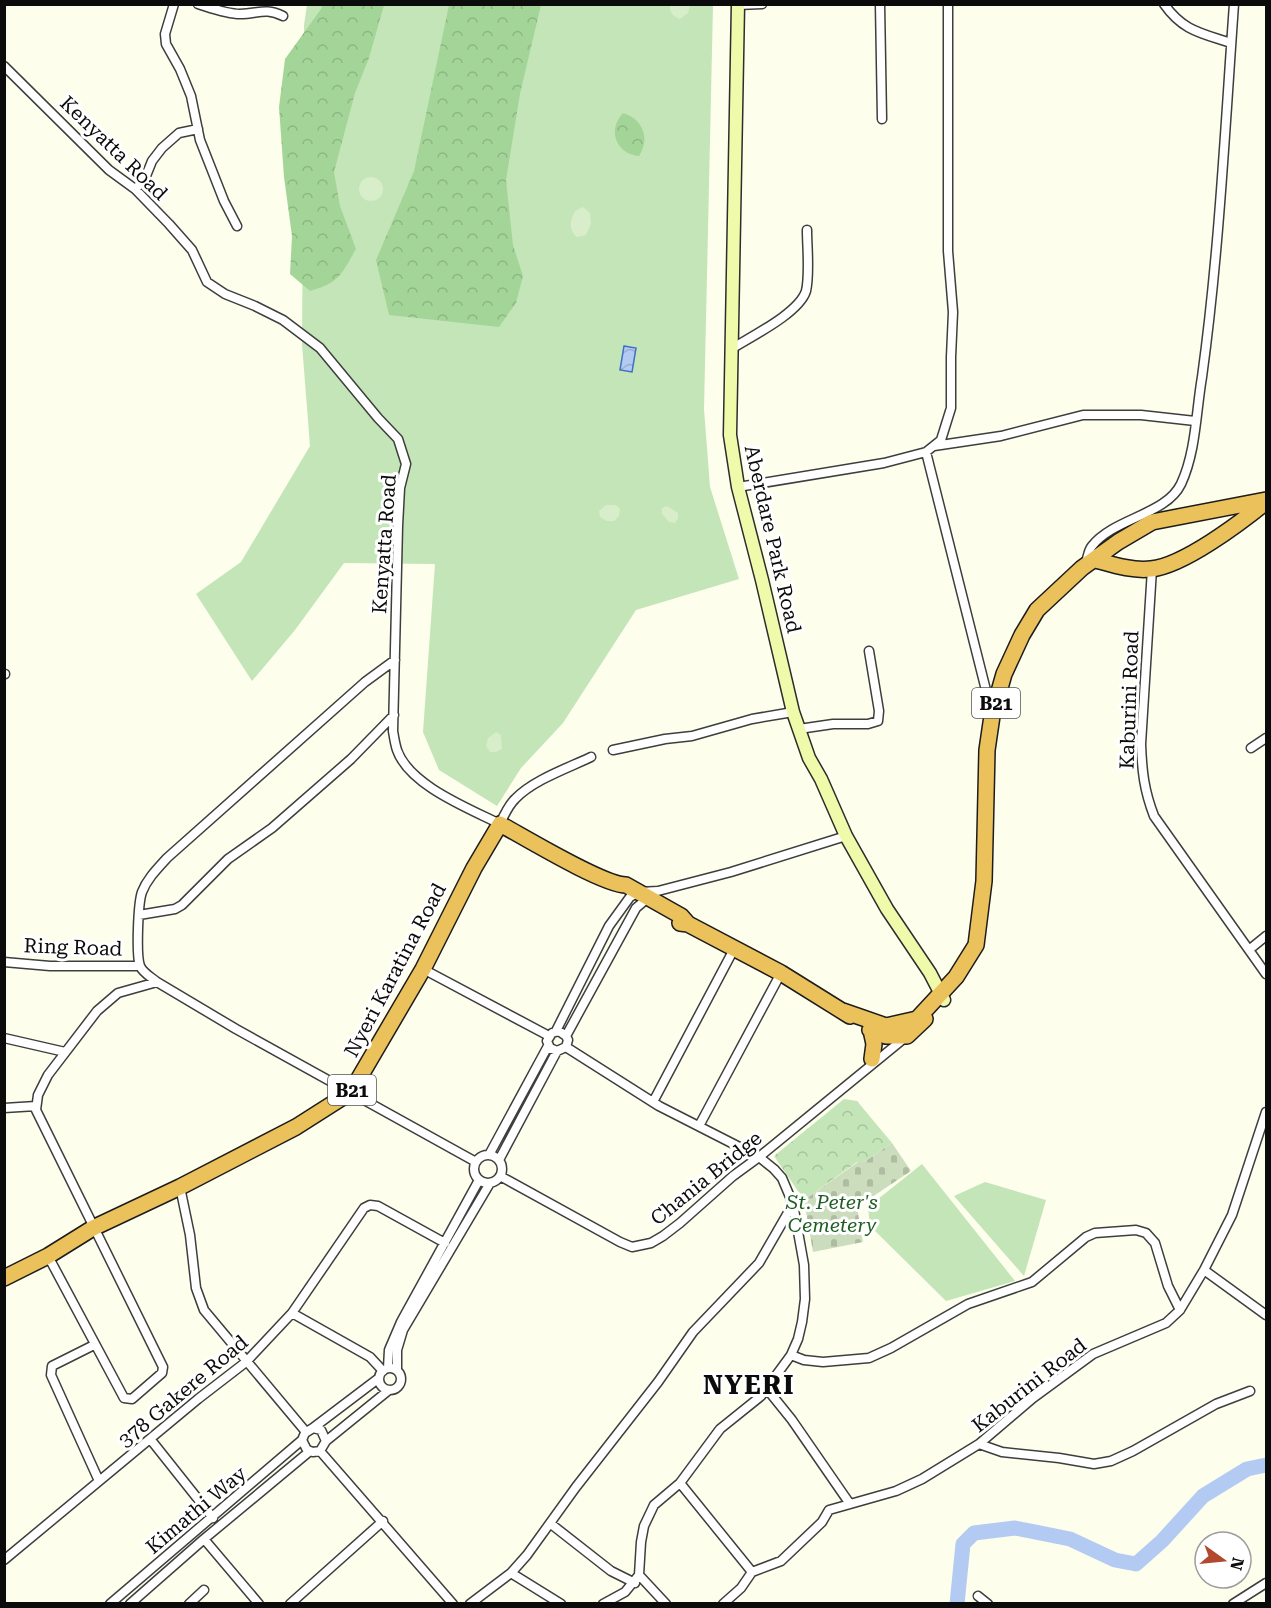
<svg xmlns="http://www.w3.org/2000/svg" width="1271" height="1608" font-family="'Roboto Serif',serif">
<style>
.grass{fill:#c4e5b7}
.forest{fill:url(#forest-crowns)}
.cemetery{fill:url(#cemetery-stones)}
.park{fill:url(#park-crowns)}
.pitch{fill:#d8edc9}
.water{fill:url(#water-waves);stroke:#3f6ec4;stroke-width:1.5}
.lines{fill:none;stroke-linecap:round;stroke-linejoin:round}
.river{stroke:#b3cbf2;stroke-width:15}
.street-casing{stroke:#3e3e3e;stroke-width:11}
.secondary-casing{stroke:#2d2d2d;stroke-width:15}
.highway-casing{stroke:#1c1c1c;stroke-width:18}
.street{stroke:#fff;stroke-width:8}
.secondary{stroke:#effaaa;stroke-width:12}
.highway{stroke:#ebc15c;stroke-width:15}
.labels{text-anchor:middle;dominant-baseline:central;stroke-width:6;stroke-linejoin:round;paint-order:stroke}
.shield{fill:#fff;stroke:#545454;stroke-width:1.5}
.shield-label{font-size:18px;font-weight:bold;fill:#0b0b0b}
.street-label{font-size:20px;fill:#0b0b0b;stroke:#fff}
.park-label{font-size:20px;font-style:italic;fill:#205e23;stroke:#fff}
.district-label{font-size:26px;font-weight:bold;letter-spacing:1.5px;fill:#0b0b0b;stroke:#fff}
</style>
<defs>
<pattern id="forest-crowns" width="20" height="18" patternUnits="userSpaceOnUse" patternTransform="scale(1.5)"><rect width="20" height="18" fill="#a4d598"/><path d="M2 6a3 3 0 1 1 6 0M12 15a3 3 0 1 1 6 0" fill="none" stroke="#8cb682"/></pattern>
<pattern id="cemetery-stones" width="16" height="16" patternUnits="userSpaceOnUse" patternTransform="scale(1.5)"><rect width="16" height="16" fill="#ccddbe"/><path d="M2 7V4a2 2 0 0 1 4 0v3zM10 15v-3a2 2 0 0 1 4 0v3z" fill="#aebca2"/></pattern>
<pattern id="park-crowns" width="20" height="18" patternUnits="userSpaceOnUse" patternTransform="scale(1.5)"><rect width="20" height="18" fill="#c4e5b7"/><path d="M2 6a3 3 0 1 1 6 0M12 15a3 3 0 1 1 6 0" fill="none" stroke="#a7c39c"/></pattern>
<pattern id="water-waves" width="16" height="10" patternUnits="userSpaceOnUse" patternTransform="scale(1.5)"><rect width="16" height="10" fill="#b3cbf2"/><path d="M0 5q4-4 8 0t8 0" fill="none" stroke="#99adce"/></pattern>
</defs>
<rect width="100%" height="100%" fill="#fdfeeb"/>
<path class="grass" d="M307 5H713L704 409 710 487 739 579 636 610 563 723 521 768 497 806 439 770 423 732 435 564 344 563 295 630 252 681 196 594 241 562 310 446 302 344 304 25Z
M922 1164 1015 1281 946 1301 870 1226 868 1207Z
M985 1182 1046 1200 1024 1276 954 1196Z"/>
<path class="forest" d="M322 5H384L369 58 355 93 334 172 340 206 356 249C342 273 340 283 310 291L290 274 292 236 284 177 279 107 285 59 321 9Z
M449 5H541L520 94 506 180 513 245 523 276 516 303 499 327 389 315 376 260 414 171Z
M623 113C642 119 651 137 639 156 616 154 607 130 623 113Z"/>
<path class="cemetery" d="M892 1143 911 1171 857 1207 863 1242 813 1252 804 1200 858 1162H864Z"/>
<path class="park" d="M844 1099 857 1101 892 1143 864 1162H857L804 1200 774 1156Z"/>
<path class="pitch" d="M670 5V4L690 5 688 13 680 19C673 16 669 13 670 5Z
M359 189a12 12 0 1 1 24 0a12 12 0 1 1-24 0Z
M583 207 590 213 591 224 586 235 577 237C568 230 570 220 575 211Z
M606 505H616L620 509 619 516 614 521H607L600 517 599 511Z
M667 506 678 513V519L675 523 669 522 662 514V508Z
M496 732 501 735 502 749 496 752H490L486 746 488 738Z"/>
<path class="water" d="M624 346 636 348 632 372 620 370Z"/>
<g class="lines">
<path class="river" d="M957 1604 963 1544 974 1533 1015 1528 1070 1539 1115 1560 1136 1564 1162 1541 1203 1496 1247 1469 1266 1465"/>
<g class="street-casing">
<path id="street" d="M174 4 165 34 166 44 180 69 191 96 200 140 224 201 237 226
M198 4C211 8 227 14 240 14 258 14 265 7 283 16
M880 4 882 119
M1164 4C1183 31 1201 33 1231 43
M738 5 762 4
M4 66 109 170 135 189 169 224 192 250 207 282 225 294 255 306 283 320 320 348 378 418 398 439 406 464 400 488 398 526 393 731C394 737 395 744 397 750 409 785 468 808 500 824 504 815 508 806 515 799 533 780 568 768 591 757
M135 189 144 181 152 161 162 148 179 133 198 129
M733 348C752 336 799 313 806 291 810 274 807 247 807 230
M934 446 1001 436 1083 415H1141L1195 421
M926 452 991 710
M738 487 884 463 926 452 941 440 951 408V357L953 312 948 251V4
M1086 562C1088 557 1088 551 1092 546 1114 518 1166 515 1181 484 1196 452 1196 412 1202 377 1219 254 1225 129 1234 4
M1152 569 1141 744C1142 771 1144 790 1154 816L1266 974
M395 660 365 682 167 858C157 869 147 879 142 892 138 903 136 955 140 966 143 973 151 977 157 982L236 1029 476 1162
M4 674H5
M799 729 833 724H868L878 721 879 711 869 651
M1251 748 1266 738
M613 750 665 739 692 736 752 719 793 712
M139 915 175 909 182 905 228 859 272 828 351 759 394 715
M1250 949 1266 936
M4 962 50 966H140
M423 969 549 1036
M556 1031 609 926 630 897 639 892 658 891 731 872 846 836
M566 1036 559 1031 552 1033 547 1041 550 1048 557 1051 566 1047 568 1040 566 1036 636 908 650 896
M4 1038 65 1052
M566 1047 659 1106 759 1157 774 1169 782 1178 793 1204 804 1265 805 1299 802 1322 798 1339 791 1355 761 1396 720 1429 680 1483 654 1505 644 1526 641 1542 639 1575 625 1592 603 1604
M653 1102 734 949
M4 1108 36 1106
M699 1126 781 973
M474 1169a14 14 0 1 1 28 0a14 14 0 1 1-28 0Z
M489 1155 548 1046
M499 1160 557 1051
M500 1176 620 1242 632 1247 651 1243 663 1236 680 1223 733 1176 759 1157 907 1036
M180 1187 190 1235 196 1288 204 1310 306 1432
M48 1256 124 1398 132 1399 162 1373 163 1367 36 1110 38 1095 48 1075 97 1011 118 993 157 982
M1204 1270 1266 1315
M292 1313 370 1357 383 1371
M94 1345 52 1366 51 1375 99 1481
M791 1355 804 1360 823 1362 869 1358 891 1348 968 1304 1032 1282 1086 1237 1095 1233 1136 1230 1146 1233 1155 1243 1168 1286 1180 1310
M388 1368 389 1350 401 1322 479 1180
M379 1379a11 11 0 1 1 22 0a11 11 0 1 1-22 0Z
M397 1370V1350L403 1330 490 1183
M767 1389 792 1420 850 1504
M313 1428 379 1378
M151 1440 213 1518
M326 1441 321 1430 313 1428 305 1433 302 1440 307 1450 313 1452 320 1451 326 1441 389 1390
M979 1444 1002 1452 1059 1458 1094 1464 1111 1461 1133 1451 1216 1404 1250 1391
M320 1451 453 1604
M680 1483 752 1572
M551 1524 611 1571 635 1583
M204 1539 259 1604
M4 1560 198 1399 246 1362 292 1313 364 1208 370 1205 378 1206 445 1243
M511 1573 561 1604
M639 1575 666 1604
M978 1596 988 1604
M110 1604 302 1440
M130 1604 204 1539 310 1451
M189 1604 204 1590
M290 1604 383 1521
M470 1604 511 1573 527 1555 576 1487 658 1382 693 1332 759 1263 793 1204
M723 1604 741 1588 752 1572 781 1561 822 1522 829 1510 896 1491 922 1479 979 1444 1033 1398 1093 1354 1166 1323 1180 1310 1204 1270 1232 1215 1266 1112
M1233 1604 1266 1583"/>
</g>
<g class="secondary-casing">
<path id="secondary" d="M738 4 730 435 738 487 762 580 793 712 809 758 821 779 846 836 887 909 930 973 944 1000"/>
</g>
<g class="highway-casing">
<path id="highway" d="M1096 560C1114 565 1132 571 1151 569 1183 566 1240 523 1266 502
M680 923 688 924 781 973 850 1016
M843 1011 886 1026 917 1019 956 977 976 945 984 881 987 750 992 716 1004 674 1022 635 1037 610 1082 568 1118 542 1152 522 1266 500
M870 1030 886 1036H907L925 1019
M871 1030 874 1044 872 1059
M4 1278 48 1256 93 1228 180 1187 296 1127 351 1092 423 969 474 868 500 824C524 837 603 885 626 885L681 916 688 924"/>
</g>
<use href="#street" class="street"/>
<use href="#secondary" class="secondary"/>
<use href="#highway" class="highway"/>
</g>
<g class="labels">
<g class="shield">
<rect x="972" y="688" width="48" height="30" rx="4.5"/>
<rect x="328" y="1075" width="48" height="30" rx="4.5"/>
</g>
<g class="shield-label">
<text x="996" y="703">B21</text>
<text x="352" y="1090">B21</text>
</g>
<g class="street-label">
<text transform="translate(114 148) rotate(44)">Kenyatta Road</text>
<text transform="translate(773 539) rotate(77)">Aberdare Park Road</text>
<text transform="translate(384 544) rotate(-86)">Kenyatta Road</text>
<text transform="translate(1129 700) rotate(-88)">Kaburini Road</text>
<text transform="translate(73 947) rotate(2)">Ring Road</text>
<text transform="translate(395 970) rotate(-62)">Nyeri Karatina Road</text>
<text transform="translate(706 1178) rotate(-39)">Chania Bridge</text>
<text transform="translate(1029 1385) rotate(-38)">Kaburini Road</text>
<text transform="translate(183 1391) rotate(-40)">378 Gakere Road</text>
<text transform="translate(196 1510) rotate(-40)">Kimathi Way</text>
</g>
<g class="park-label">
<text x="832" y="1202">St. Peter's<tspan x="832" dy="23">Cemetery</tspan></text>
</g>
<g class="district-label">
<text x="749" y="1385">NYERI</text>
</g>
</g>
<rect width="1271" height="1608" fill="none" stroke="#0b0b0b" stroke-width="12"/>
<g transform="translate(1223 1560) rotate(105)"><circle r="28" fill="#ffffff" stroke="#9d9d9d" stroke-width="1.5"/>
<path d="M0-4.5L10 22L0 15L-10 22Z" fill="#b2482d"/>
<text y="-9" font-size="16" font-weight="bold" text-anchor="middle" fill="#0b0b0b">N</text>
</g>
</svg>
